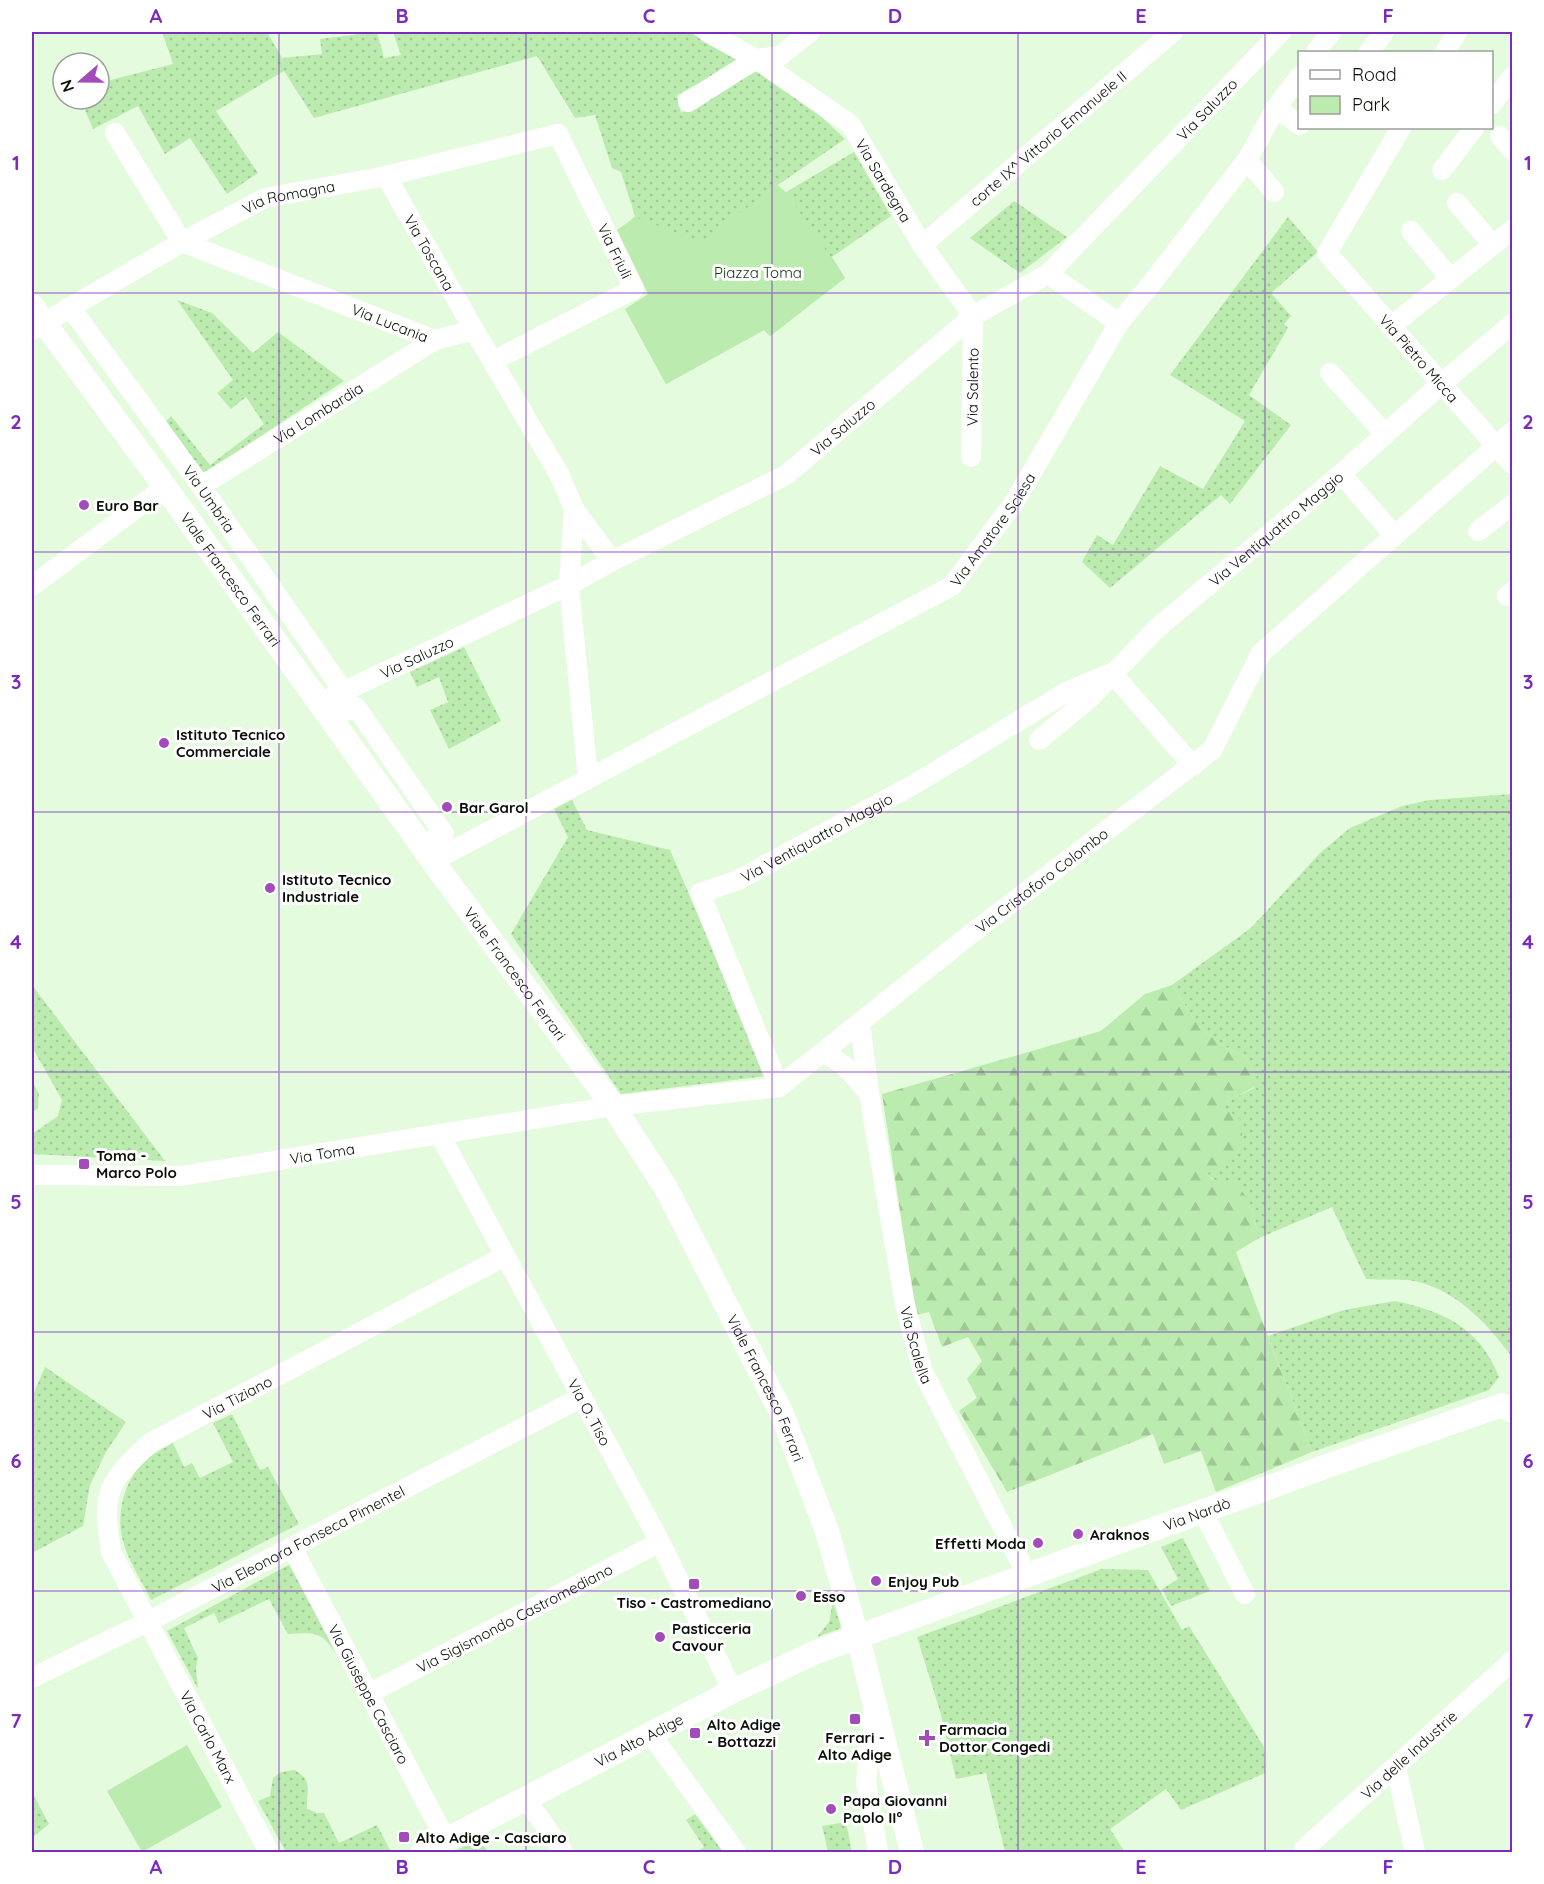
<svg xmlns="http://www.w3.org/2000/svg" width="1544" height="1884" font-family="Quicksand,sans-serif">
<style>
.grass{fill:url(#grass-dots)}
.forest{fill:url(#forest-firs)}
.park{fill:#bcebaf}
.lines{fill:none;stroke-linecap:round;stroke-linejoin:round}
.minor{stroke:#fff;stroke-width:20}
.tertiary{stroke:#fff;stroke-width:24}
.grid{fill:none;stroke:#7b2cbf;stroke-width:1.5;stroke-opacity:0.55}
.poi-dot{fill:#a24cba;stroke:#fff;stroke-width:2}
.labels{text-anchor:middle;dominant-baseline:central;stroke-width:6;stroke-linejoin:round;paint-order:stroke}
.street-label{font-size:15px;fill:#080f06;stroke:#fff}
.park-label{font-size:15px;fill:#133207;stroke:#fff}
.poi-label{font-size:15px;font-weight:bold;fill:#080f06;stroke:#fff;text-anchor:start}
.neatline{fill:none;stroke:#7b2cbf;stroke-width:2}
.grid-label{font-size:20px;text-anchor:middle;font-weight:bold;fill:#7b2cbf}
</style>
<defs>
<pattern id="grass-dots" width="8" height="8" patternUnits="userSpaceOnUse" patternTransform="scale(1.5)"><rect width="8" height="8" fill="#bcebaf"/><path d="M2 2h.1M6 6h.1" fill="none" stroke="#a0c895" stroke-width="1.8" stroke-linecap="round"/></pattern>
<pattern id="forest-firs" width="22" height="20" patternUnits="userSpaceOnUse" patternTransform="scale(1.5)"><rect width="22" height="20" fill="#bcebaf"/><path d="M5 1l3.5 6h-7zM16 11l3.5 6h-7z" fill="#a0c895"/></pattern>
</defs>
<rect width="100%" height="100%" fill="#e5fbde"/>
<path class="grass" d="M162 32H267L282 58 322 54 320 39 377 32 384 58 401 55 393 32H689L740 61 677 95 681 113 757 71 809 105 845 139 769 191 703 250 631 220 635 216 621 172 612 168 595 115 575 118 537 56 314 118 284 71 216 111 258 173 227 194 190 138 165 154 138 106 93 129 85 110 98 104 96 99H99V83L173 64Z
M854 152 891 216 832 257 845 278 770 336 764 330 666 384 625 309 644 316 786 192Z
M1014 201 1067 237 1020 273 970 238Z
M1288 217 1318 252 1271 293 1291 316 1284 324 1288 328 1249 395 1291 425 1230 504 1221 495 1110 588 1082 562 1097 535 1113 545 1160 466 1203 489 1245 421 1170 375Z
M177 300 212 313 253 353 278 332 344 381 202 475 166 421 171 416 210 465 264 424 246 397 231 409 217 393 233 380Z
M464 647 501 721 449 749 430 710 448 702 439 677 417 687 410 672Z
M1512 794V1357C1487 1323 1453 1286 1408 1280 1394 1279 1380 1280 1366 1279L1332 1207 1259 1238 1250 1203 1206 1174 1220 1105 1254 1088 1247 1058 1220 1044 1198 1025 1172 985 1251 928 1321 852 1350 828 1402 806 1430 800Z
M572 800 587 830 670 850 767 1076 621 1094 511 934 568 837 554 809Z
M32 985 165 1161H166L32 1154V1134L58 1116 62 1100 32 1047Z
M32 1081 39 1094 38 1108 32 1113Z
M1395 1301C1445 1312 1479 1327 1499 1377L1489 1390 1312 1452 1268 1336 1344 1310Z
M45 1367 126 1422 106 1452 90 1485 83 1526 32 1553V1397Z
M232 1414 260 1470 268 1467 299 1524 151 1600C142 1581 128 1561 123 1541 116 1516 123 1483 142 1464 150 1455 162 1449 173 1443L184 1467 192 1463 200 1478 233 1462 213 1423Z
M1183 1538 1210 1591 1171 1606 1162 1589 1178 1579 1161 1547Z
M292 1563 343 1662C321 1635 325 1631 288 1634L269 1599 219 1623 214 1613 184 1628 198 1658 196 1668 198 1689 167 1631Z
M1102 1569 1148 1570 1182 1630 1189 1626 1264 1747 1265 1773 1181 1810 1166 1789 1110 1829 1125 1852H1005L986 1773 956 1779 940 1711 917 1637Z
M833 1601 841 1627 839 1629 817 1637 829 1622Z
M295 1770C314 1782 306 1789 307 1809L317 1813H324L339 1843 377 1825 390 1850 386 1852H286L258 1801 270 1796 273 1778 281 1772Z
M32 1792 49 1824 32 1838Z
M695 1814 723 1852H696L704 1847 686 1820Z
M846 1822 852 1852H828L822 1826Z
M477 1839 489 1852H454Z"/>
<path class="forest" d="M1172 985 1198 1025 1220 1044 1247 1058 1257 1075 1254 1087 1221 1105 1240 1119 1243 1141 1227 1164 1206 1174 1214 1180 1236 1182 1250 1203 1259 1238 1236 1252 1312 1452 1216 1492 1201 1451 1164 1464 1153 1434 1007 1492 959 1411 977 1398 967 1379 982 1361 968 1337 942 1347 929 1312 916 1315 882 1094 1101 1031 1145 994Z"/>
<path class="park" d="M777 185 786 192 845 278 770 336 764 330 666 384 625 309 648 294 617 230 635 217 701 242Z
M187 1745 222 1807 142 1852 107 1791Z"/>
<g class="lines">
<g class="minor">
<path id="s1" d="M707 32 756 59 851 125 922 245 973 316"/>
<path d="M1316 52 1331 32"/>
<path d="M1369 52 1384 32"/>
<path d="M1445 52 1457 32"/>
<path d="M688 102 756 59 780 56 810 32"/>
<path d="M1492 104 1512 77"/>
<path d="M1276 108 1300 125"/>
<path id="s2" d="M1401 128 1327 253 1512 464"/>
<path id="s3" d="M115 133 182 242 435 340 474 330 559 474 574 509 612 561"/>
<path d="M1500 136 1512 150"/>
<path d="M1247 160 1274 192"/>
<path d="M1442 170 1474 128"/>
<path id="s4" d="M386 176 474 330"/>
<path d="M1457 203 1493 245"/>
<path d="M1411 231 1451 279"/>
<path id="s5" d="M922 245 1173 32"/>
<path d="M1048 274 1119 323"/>
<path id="s6" d="M70 307 201 486 344 692"/>
<path d="M1391 326 1512 230"/>
<path id="s7" d="M32 330 182 242 265 198 386 176 558 134 634 289 493 361"/>
<path d="M1330 373 1385 434"/>
<path id="s8" d="M971 457 973 316"/>
<path d="M1341 474 1394 535"/>
<path id="s9" d="M201 486 435 340"/>
<path d="M574 509 569 585 588 778"/>
<path d="M1478 531 1512 505"/>
<path d="M32 586 165 487"/>
<path d="M1507 596 1512 592"/>
<path d="M1112 673 1193 766"/>
<path id="s10" d="M319 703 569 585 612 561 786 475 973 316 1048 274 1281 32"/>
<path d="M330 717 356 707 444 834 422 846"/>
<path id="s11" d="M1039 740 1091 697 1156 629 1341 474 1442 383 1512 324"/>
<path id="s12" d="M433 861 952 586 1015 501 1119 323 1147 289 1247 160 1276 108 1300 76"/>
<path d="M860 1023 869 1093"/>
<path id="s13" d="M824 1052 846 1067 869 1093 905 1305 923 1372 1027 1575"/>
<path id="s14" d="M779 1087 700 893 736 881 913 785 1068 691 1112 673"/>
<path id="s15" d="M440 1135 660 1542 733 1691"/>
<path id="s16" d="M32 1175 181 1176 613 1106 779 1087 967 937 1212 750 1261 653 1512 432"/>
<path d="M1203 1512 1245 1594"/>
<path id="s17" d="M292 1548 446 1840"/>
<path id="s18" d="M32 1678 147 1622 582 1397"/>
<path id="s19" d="M368 1694 660 1542"/>
<path d="M873 1711 866 1782 878 1852"/>
<path d="M650 1733 736 1852"/>
<path d="M1396 1768 1415 1852"/>
<path d="M526 1799 563 1852"/>
<path id="s20" d="M1304 1849 1512 1661"/>
<path id="s21" d="M269 1852 111 1552C109 1534 104 1513 109 1495 115 1474 135 1457 150 1443L505 1256"/>
</g>
<g class="tertiary">
<path id="s22" d="M32 306 165 487 440 871 613 1106 666 1188 782 1414 827 1531 862 1654 912 1852"/>
<path id="s23" d="M423 1852 733 1691 816 1652 1333 1464 1502 1405 1512 1411"/>
</g>
</g>
<path class="grid" d="M279 32V1852M526 32V1852M772 32V1852M1018 32V1852M1265 32V1852M32 293H1512M32 552H1512M32 812H1512M32 1072H1512M32 1332H1512M32 1591H1512"/>
<g class="poi-dot">
<circle cx="84" cy="505" r="6"/>
<circle cx="164" cy="743" r="6"/>
<circle cx="447" cy="807" r="6"/>
<circle cx="270" cy="888" r="6"/>
<rect x="78" y="1158" width="12" height="12" rx="3"/>
<circle cx="1078" cy="1534" r="6"/>
<circle cx="1038" cy="1543" r="6"/>
<circle cx="876" cy="1581" r="6"/>
<rect x="688" y="1578" width="12" height="12" rx="3"/>
<circle cx="801" cy="1596" r="6"/>
<circle cx="660" cy="1637" r="6"/>
<rect x="849" y="1713" width="12" height="12" rx="3"/>
<rect x="689" y="1727" width="12" height="12" rx="3"/>
<path d="M924 1729h6v6h6v6h-6v6h-6v-6h-6v-6h6z"/>
<circle cx="831" cy="1809" r="6"/>
<rect x="398" y="1831" width="12" height="12" rx="3"/>
</g>
<g class="labels">
<g class="street-label">
<text stroke="none"><textPath href="#s10" startOffset="1080">Via Saluzzo</textPath></text>
<text stroke="none"><textPath href="#s5" startOffset="165">corte IX^ Vittorio Emanuele II</textPath></text>
<text stroke="none"><textPath href="#s1" startOffset="236">Via Sardegna</textPath></text>
<text stroke="none"><textPath href="#s7" startOffset="291">Via Romagna</textPath></text>
<text stroke="none"><textPath href="#s7" startOffset="698">Via Friuli</textPath></text>
<text stroke="none"><textPath href="#s4" startOffset="88">Via Toscana</textPath></text>
<text stroke="none"><textPath href="#s3" startOffset="351">Via Lucania</textPath></text>
<text stroke="none"><textPath href="#s2" startOffset="285">Via Pietro Micca</textPath></text>
<text stroke="none"><textPath href="#s8" startOffset="70">Via Salento</textPath></text>
<text stroke="none"><textPath href="#s9" startOffset="138">Via Lombardia</textPath></text>
<text stroke="none"><textPath href="#s10" startOffset="594">Via Saluzzo</textPath></text>
<text stroke="none"><textPath href="#s6" startOffset="237">Via Umbria</textPath></text>
<text stroke="none"><textPath href="#s12" startOffset="657">Via Amatore Sciesa</textPath></text>
<text stroke="none"><textPath href="#s11" startOffset="318">Via Ventiquattro Maggio</textPath></text>
<text stroke="none"><textPath href="#s22" startOffset="338">Viale Francesco Ferrari</textPath></text>
<text stroke="none"><textPath href="#s10" startOffset="108">Via Saluzzo</textPath></text>
<text stroke="none"><textPath href="#s14" startOffset="339">Via Ventiquattro Maggio</textPath></text>
<text stroke="none"><textPath href="#s16" startOffset="1088">Via Cristoforo Colombo</textPath></text>
<text stroke="none"><textPath href="#s22" startOffset="824">Viale Francesco Ferrari</textPath></text>
<text stroke="none"><textPath href="#s16" startOffset="292">Via Toma</textPath></text>
<text stroke="none"><textPath href="#s13" startOffset="318">Via Scalella</textPath></text>
<text stroke="none"><textPath href="#s22" startOffset="1310">Viale Francesco Ferrari</textPath></text>
<text stroke="none"><textPath href="#s21" startOffset="562">Via Tiziano</textPath></text>
<text stroke="none"><textPath href="#s15" startOffset="315">Via O. Tiso</textPath></text>
<text stroke="none"><textPath href="#s23" startOffset="846">Via Nardò</textPath></text>
<text stroke="none"><textPath href="#s18" startOffset="309">Via Eleonora Fonseca Pimentel</textPath></text>
<text stroke="none"><textPath href="#s19" startOffset="165">Via Sigismondo Castromediano</textPath></text>
<text stroke="none"><textPath href="#s17" startOffset="165">Via Giuseppe Casciaro</textPath></text>
<text transform="translate(208 1737) rotate(62)">Via Carlo Marx</text>
<text stroke="none"><textPath href="#s23" startOffset="243">Via Alto Adige</textPath></text>
<text stroke="none"><textPath href="#s20" startOffset="141">Via delle Industrie</textPath></text>
</g>
<g class="park-label">
<text x="758" y="272">Piazza Toma</text>
</g>
<g class="poi-label">
<text x="96" y="505">Euro Bar</text>
<text x="176" y="734">Istituto Tecnico<tspan x="176" dy="17">Commerciale</tspan></text>
<text x="459" y="807">Bar Garol</text>
<text x="282" y="879">Istituto Tecnico<tspan x="282" dy="17">Industriale</tspan></text>
<text x="96" y="1155">Toma -<tspan x="96" dy="17">Marco Polo</tspan></text>
<text x="1090" y="1534">Araknos</text>
<text x="1026" y="1543" text-anchor="end">Effetti Moda</text>
<text x="888" y="1581">Enjoy Pub</text>
<text x="813" y="1596">Esso</text>
<text x="694" y="1602" text-anchor="middle">Tiso - Castromediano</text>
<text x="672" y="1628">Pasticceria<tspan x="672" dy="17">Cavour</tspan></text>
<text x="707" y="1724">Alto Adige<tspan x="707" dy="17">- Bottazzi</tspan></text>
<text x="939" y="1729">Farmacia<tspan x="939" dy="17">Dottor Congedi</tspan></text>
<text x="855" y="1737" text-anchor="middle">Ferrari -<tspan x="855" dy="17">Alto Adige</tspan></text>
<text x="843" y="1800">Papa Giovanni<tspan x="843" dy="17">Paolo II°</tspan></text>
<text x="416" y="1837">Alto Adige - Casciaro</text>
</g>
</g>
<rect width="1544" height="1884" fill="none" stroke="#ffffff" stroke-width="66"/>
<rect x="1298" y="51" width="195" height="78" fill="#ffffff" stroke="#9c9f9b" stroke-width="1.5"/>
<rect x="1310" y="70" width="30" height="9" fill="#ffffff" stroke="#9c9f9b" stroke-width="1.5"/>
<text x="1352" y="81" font-size="18" fill="#080f06">Road</text>
<rect x="1310" y="96" width="30" height="18" fill="#bcebaf" stroke="#9c9f9b" stroke-width="1.5"/>
<text x="1352" y="111" font-size="18" fill="#080f06">Park</text>
<g transform="translate(81 81) rotate(250)"><circle r="28" fill="#ffffff" stroke="#9c9f9b" stroke-width="1.5"/>
<path d="M0-4.5L10 22L0 15L-10 22Z" fill="#a24cba"/>
<text y="-9" font-size="16" font-weight="bold" text-anchor="middle" fill="#080f06">N</text>
</g>
<rect x="33" y="33" width="1478" height="1818" class="neatline"/>
<g class="grid-label">
<text x="156" y="23">A</text>
<text x="402" y="23">B</text>
<text x="649" y="23">C</text>
<text x="895" y="23">D</text>
<text x="1141" y="23">E</text>
<text x="1388" y="23">F</text>
<text x="16" y="170">1</text>
<text x="1528" y="170">1</text>
<text x="16" y="429">2</text>
<text x="1528" y="429">2</text>
<text x="16" y="689">3</text>
<text x="1528" y="689">3</text>
<text x="16" y="949">4</text>
<text x="1528" y="949">4</text>
<text x="16" y="1209">5</text>
<text x="1528" y="1209">5</text>
<text x="16" y="1468">6</text>
<text x="1528" y="1468">6</text>
<text x="16" y="1728">7</text>
<text x="1528" y="1728">7</text>
<text x="156" y="1874">A</text>
<text x="402" y="1874">B</text>
<text x="649" y="1874">C</text>
<text x="895" y="1874">D</text>
<text x="1141" y="1874">E</text>
<text x="1388" y="1874">F</text>
</g>
</svg>
